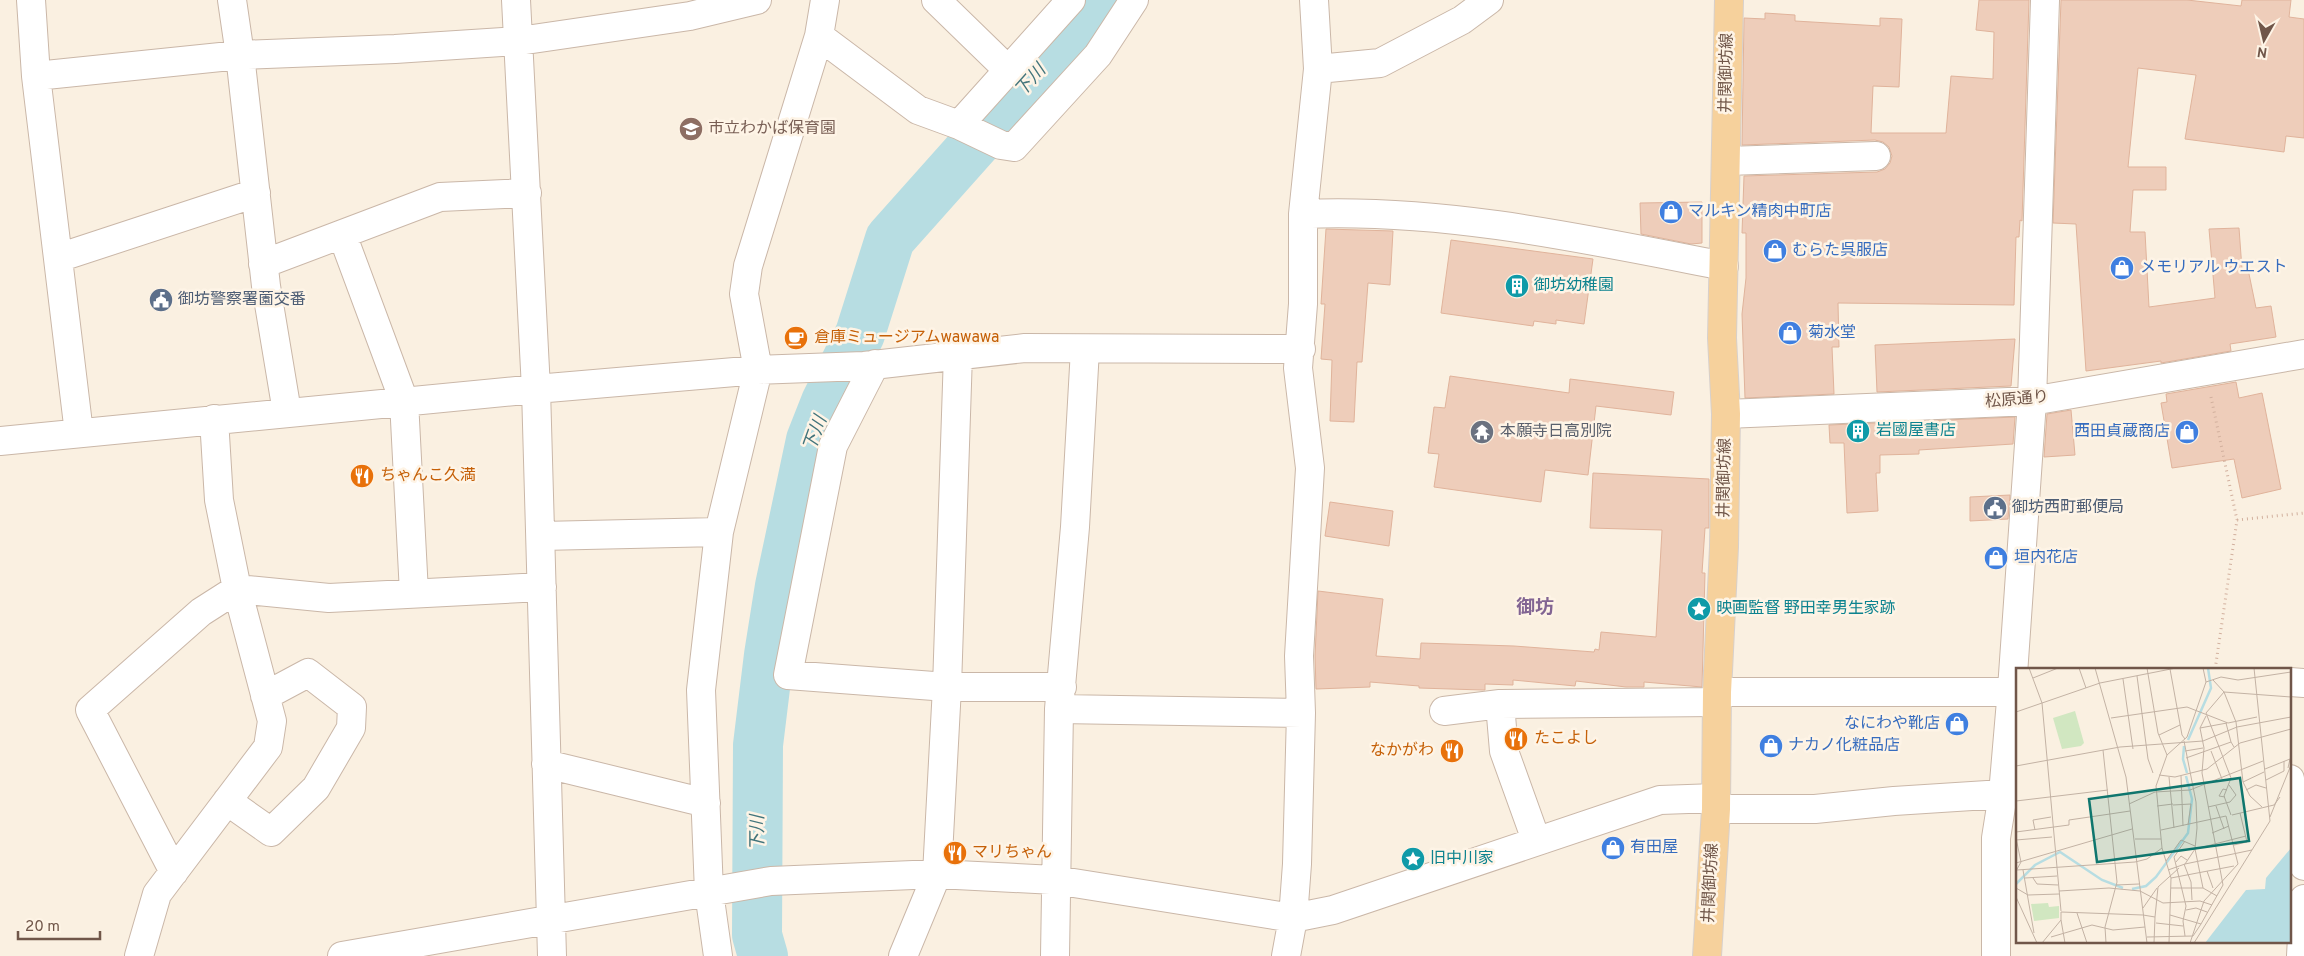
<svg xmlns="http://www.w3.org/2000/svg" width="2304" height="956" font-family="Overpass,'Noto Sans JP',sans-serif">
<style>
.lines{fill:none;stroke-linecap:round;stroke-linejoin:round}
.river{stroke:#b7dde2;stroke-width:50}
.building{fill:#eecdba;stroke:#e0b39b}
.minor-casing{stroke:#cab7a8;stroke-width:30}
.major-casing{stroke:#d7d0cc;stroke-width:30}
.path{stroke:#d2b09e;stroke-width:3;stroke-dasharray:1 4;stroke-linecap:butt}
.minor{stroke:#fff;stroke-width:28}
.major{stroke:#f6d19c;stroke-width:28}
.labels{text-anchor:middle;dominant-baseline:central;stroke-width:5;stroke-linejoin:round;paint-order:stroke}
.street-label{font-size:16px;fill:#705649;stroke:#fef4e6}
.education-label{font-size:16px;fill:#785e54;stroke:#fef4e6;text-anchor:start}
.shop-label{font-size:16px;fill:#366cbe;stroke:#fef4e6;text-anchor:start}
.culture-label{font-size:16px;fill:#0d838f;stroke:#fef4e6;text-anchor:start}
.service-label{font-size:16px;fill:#4e5e75;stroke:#fef4e6;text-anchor:start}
.food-label{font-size:16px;fill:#c56008;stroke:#fef4e6;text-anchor:start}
.worship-label{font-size:16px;fill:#5b616d;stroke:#fef4e6;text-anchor:start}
.water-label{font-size:18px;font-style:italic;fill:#42747b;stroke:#fef4e6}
.quarter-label{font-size:19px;font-weight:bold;fill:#826593;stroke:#fef4e6}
.inset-river{fill:none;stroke:#b7dde2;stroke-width:2.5}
.inset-road{fill:none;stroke:#c3b2a4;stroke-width:1}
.view{fill:#0f766e;fill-opacity:0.15;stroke:#0f766e;stroke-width:2.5}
.inset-edge{fill:none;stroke:#705649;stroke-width:2.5}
</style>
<rect width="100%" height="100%" fill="#faf0e1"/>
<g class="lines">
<path class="river" d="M763 956 757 935 758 745 769 655 780 586 811 440 826 402 860 334 890 239 1103 0"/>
</g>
<path class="building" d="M1979 0H2029L2022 221 2020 220 2019 237H2016L2014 305 1838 303 1839 347H1832L1834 394 1745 398 1742 314 1746 278V233H1742L1744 176 1877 172 1885 169 1890 163 1892 156 1889 147 1883 142 1875 140 1742 145 1744 18 1765 19V13L1795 15V21L1880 26V18L1902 19 1899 87 1873 86 1871 133H1946L1951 76 1993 79 1994 32 1976 30Z
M2061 0H2187L2241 6 2242 0H2291L2289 17 2304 19V138L2286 136 2284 152 2185 139 2196 75 2138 68 2128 167H2166V190H2133L2130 232H2145L2149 307 2215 298 2209 229 2239 228 2242 269H2248L2256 308 2271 306 2276 337 2230 344 2231 351 2161 363V361L2086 371 2076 224 2053 223Z
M1702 202V243L1691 244 1641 234 1640 203Z
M1326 229 1393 231 1390 285 1368 283 1362 362H1357L1354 422 1330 421 1332 360 1321 359 1325 304H1321Z
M1451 240 1593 259 1584 324 1556 320V324L1534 321 1533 326 1441 313Z
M2015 339 2011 386 1877 392 1875 345Z
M1450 376 1569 393 1570 379 1674 392 1671 415 1596 406 1588 475 1545 470 1541 502 1434 487 1439 454 1428 453 1434 407 1445 408Z
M2236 382 2239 398 2262 393 2281 489 2242 498 2234 459 2172 468 2161 403 2167 402 2166 394Z
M2071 410 2075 455 2044 457 2047 414Z
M2015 417 2013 444 1919 450V454L1880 455V473H1876L1878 511 1847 513 1844 443H1830L1829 425Z
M1593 473 1709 479V528H1705L1702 573H1705L1702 687 1644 682V687H1626L1576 681 1575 686 1513 680V685L1485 684V690H1482L1419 688V686L1370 682V687L1316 689 1315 656 1318 591 1383 599 1376 656 1420 659 1421 643 1514 646 1594 652 1595 649 1599 650 1601 632 1656 637 1662 530 1590 528Z
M2010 495 2008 519 1970 521V497Z
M1330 502 1393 511 1389 546 1325 536Z"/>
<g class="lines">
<g class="minor-casing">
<path id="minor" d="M31 0 36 76 79 433
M232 0 240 55 266 286 287 412
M516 0 536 389 552 956
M936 0 1008 70
M819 36 918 110 959 125 1001 145 1014 147 1098 55 1134 0
M1318 69 1380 63 1462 20 1489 0
M36 76 240 55 395 49 519 41 690 16 757 0
M959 125 1071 0
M1726 161 1876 156
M1303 214C1444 208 1586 239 1724 266
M342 234 404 401 414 593
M58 258 256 193
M263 264 440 197 527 193
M875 364 833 446 788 675 947 687H1062
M1726 414 2032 401 2304 354
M0 441 536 389 758 370 864 366 1025 348 1301 349
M541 536 719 532
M2290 682 2304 683
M1717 692H2011
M1500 704 1504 751 1536 840
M1059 709 1301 713
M1444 711 1500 704 1717 702
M546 764 706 803
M2290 779 2304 866
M227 801 271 832 316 788 351 728 352 707 308 673 265 696
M1716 809H1815L1894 801 2003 794
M174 872 90 710 201 612 237 589 329 598 542 587
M139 956 157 894 268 747 272 721 237 589 219 500 214 419
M342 956 771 881 937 874 1055 880 1293 918 1333 910 1660 800 1716 798
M718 956 709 892 701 690 719 532 758 370 744 294 748 266 819 36 825 0
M903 956 937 874 947 687 958 354
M1055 956 1059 709 1075 527 1085 349
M1286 956 1293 918 1297 864 1301 713 1299 656 1310 468 1298 368 1303 304V214L1318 69 1314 0
M1996 956V838L2003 794 2012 689 2032 401 2045 0
M2301 956 2304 899"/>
</g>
<g class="major-casing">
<path id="major" d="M1707 956 1716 809 1717 692 1724 547 1726 414 1722 338 1729 0"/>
</g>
<path class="path" d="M2211 397 2237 520 2215 670
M2237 520 2304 513"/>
<use href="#minor" class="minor"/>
<use href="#major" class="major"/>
</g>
<defs>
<g id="school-disc" transform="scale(1.25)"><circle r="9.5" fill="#8d6e63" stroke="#fef4e6"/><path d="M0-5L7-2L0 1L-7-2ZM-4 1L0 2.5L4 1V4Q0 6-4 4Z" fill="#fff"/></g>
<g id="shop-disc" transform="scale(1.25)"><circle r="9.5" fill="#3f7fe0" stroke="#fef4e6"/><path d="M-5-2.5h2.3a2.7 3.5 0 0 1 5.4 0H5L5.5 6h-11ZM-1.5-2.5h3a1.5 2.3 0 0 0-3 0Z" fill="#fff"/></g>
<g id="building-disc" transform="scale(1.25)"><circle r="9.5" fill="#0f9aa8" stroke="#fef4e6"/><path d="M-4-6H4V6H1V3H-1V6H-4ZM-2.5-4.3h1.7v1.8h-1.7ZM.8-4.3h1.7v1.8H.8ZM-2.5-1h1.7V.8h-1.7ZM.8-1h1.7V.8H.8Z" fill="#fff"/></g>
<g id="civic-disc" transform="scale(1.25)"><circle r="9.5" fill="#5c6f8a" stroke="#fef4e6"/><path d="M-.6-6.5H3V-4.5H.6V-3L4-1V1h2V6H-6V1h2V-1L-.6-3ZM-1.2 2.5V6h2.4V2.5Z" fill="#fff"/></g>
<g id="cafe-disc" transform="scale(1.25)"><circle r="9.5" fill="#e8710a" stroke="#fef4e6"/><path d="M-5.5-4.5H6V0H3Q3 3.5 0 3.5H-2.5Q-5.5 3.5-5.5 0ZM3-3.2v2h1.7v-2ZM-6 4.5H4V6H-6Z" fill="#fff"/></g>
<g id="temple-disc" transform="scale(1.25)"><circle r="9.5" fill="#6b7280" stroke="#fef4e6"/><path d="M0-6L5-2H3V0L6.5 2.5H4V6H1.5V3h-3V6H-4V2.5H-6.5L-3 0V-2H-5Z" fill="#fff"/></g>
<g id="restaurant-disc" transform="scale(1.25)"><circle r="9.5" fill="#e8710a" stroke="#fef4e6"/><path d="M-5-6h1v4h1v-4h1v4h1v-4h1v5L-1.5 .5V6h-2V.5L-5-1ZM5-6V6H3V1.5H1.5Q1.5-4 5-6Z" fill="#fff"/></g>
<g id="sight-disc" transform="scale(1.25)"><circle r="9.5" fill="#0f9aa8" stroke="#fef4e6"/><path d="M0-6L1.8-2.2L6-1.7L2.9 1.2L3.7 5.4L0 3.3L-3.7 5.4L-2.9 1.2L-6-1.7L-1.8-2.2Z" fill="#fff"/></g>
</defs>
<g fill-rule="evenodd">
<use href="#school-disc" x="691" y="129"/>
<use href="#shop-disc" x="1671" y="212"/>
<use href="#shop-disc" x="1775" y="251"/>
<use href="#shop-disc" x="2122" y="268"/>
<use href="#building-disc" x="1517" y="286"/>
<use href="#civic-disc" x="161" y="300"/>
<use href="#shop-disc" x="1790" y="333"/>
<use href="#cafe-disc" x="796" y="338"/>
<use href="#building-disc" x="1858" y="431"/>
<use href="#temple-disc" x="1482" y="432"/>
<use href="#shop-disc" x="2187" y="432"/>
<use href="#restaurant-disc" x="362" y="476"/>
<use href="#civic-disc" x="1995" y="508"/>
<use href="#shop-disc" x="1996" y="558"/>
<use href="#sight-disc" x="1699" y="609"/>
<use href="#shop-disc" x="1957" y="724"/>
<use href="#restaurant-disc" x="1516" y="739"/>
<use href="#shop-disc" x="1771" y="746"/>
<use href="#restaurant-disc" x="1452" y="751"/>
<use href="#shop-disc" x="1613" y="848"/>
<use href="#restaurant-disc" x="955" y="853"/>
<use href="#sight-disc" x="1413" y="859"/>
</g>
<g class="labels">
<g class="street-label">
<text transform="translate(1727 73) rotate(-89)">井関御坊線</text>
<text transform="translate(2017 400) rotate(-5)">松原通り</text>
<text transform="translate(1725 478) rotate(-89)">井関御坊線</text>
<text transform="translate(1711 883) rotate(-87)">井関御坊線</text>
</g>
<g class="education-label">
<text x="708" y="129">市立わかば保育園</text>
</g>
<g class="shop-label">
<text x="1688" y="212">マルキン精肉中町店</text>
<text x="1792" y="251">むらた呉服店</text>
<text x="2140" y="268">メモリアル ウエスト</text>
<text x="1808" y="333">菊水堂</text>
<text x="2170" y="432" text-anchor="end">西田貞蔵商店</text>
<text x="2014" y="558">垣内花店</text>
<text x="1940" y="724" text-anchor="end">なにわや靴店</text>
<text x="1788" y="746">ナカノ化粧品店</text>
<text x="1630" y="848">有田屋</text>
</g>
<g class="culture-label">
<text x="1534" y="286">御坊幼稚園</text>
<text x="1876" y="431">岩國屋書店</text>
<text x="1716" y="609">映画監督 野田幸男生家跡</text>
<text x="1430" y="859">旧中川家</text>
</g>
<g class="service-label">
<text x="178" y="300">御坊警察署薗交番</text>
<text x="2012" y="508">御坊西町郵便局</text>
</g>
<g class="food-label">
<text x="814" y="338">倉庫ミュージアムwawawa</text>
<text x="380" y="476">ちゃんこ久満</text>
<text x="1534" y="739">たこよし</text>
<text x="1434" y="751" text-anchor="end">なかがわ</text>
<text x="972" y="853">マリちゃん</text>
</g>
<g class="worship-label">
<text x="1500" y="432">本願寺日高別院</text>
</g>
<g class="water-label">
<text transform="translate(1031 81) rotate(-48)">下川</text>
<text transform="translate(816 434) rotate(-70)">下川</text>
<text transform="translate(758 833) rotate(-90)">下川</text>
</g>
<g class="quarter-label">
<text x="1535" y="608">御坊</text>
</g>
</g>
<g transform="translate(2016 668)">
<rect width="275" height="275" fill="#faf0e1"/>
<path d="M59 43 68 75 65 78 46 81 37 50Z" fill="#d1e7c1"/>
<path d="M32 235 33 239 43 238V250L18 253 15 236Z" fill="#d1e7c1"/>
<path d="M275 180V275H189L230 222 249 221 250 210Z" fill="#b7dde2"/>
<path class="inset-river" d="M172 72 195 20 192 0M168 78 167 91 171 105M0 216 19 197 44 184 86 212 107 220M116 221 130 218 140 209 172 165 176 131 170 108"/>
<path class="inset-road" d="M13 0 26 35 45 243M63 0 70 20M79 0 110 109 131 275M131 0 142 65 151 87M154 1 166 67 169 71M121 8 132 91 137 105M17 10 42 0M107 11 117 81M197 12 208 24 220 54 227 114 248 104M190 14 205 9 222 12 275 4M208 24 190 45 215 110 208 128 215 147M208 24 275 29M0 44 84 15 160 0M95 50 171 39 212 55 241 49M210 55 215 74M184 60 211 55M143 67 164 57M168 73 180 134 181 160 179 181 169 196M104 79 187 73 221 59 275 49M87 82 101 214 89 259 90 275M169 83 187 80M195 83 206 111M170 90 215 74 218 79M0 98 104 79M249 101 274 91 272 100M143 107 159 109 191 101 224 75 275 61M165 108 167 158M153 109 158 160M250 112 268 103V93M227 114 234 128 246 139M230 122 240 117 250 120M209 129 203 128 207 121 211 122M0 133 92 122M113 136 139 124 174 122 247 93M157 137 175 136 172 157M141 138 157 136M200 138 208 161M192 139 214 134 220 127 213 117M94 146 114 143M216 147 258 137 264 129M254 149 275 97M19 162 17 152 35 149M145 162 210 148M0 164 53 157V152L94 146M196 165 213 158M0 170 5 194 0 203M119 171H145M0 172 36 169M169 173 158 189 170 238 167 253 169 268M218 177 231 174 224 145M150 193 165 172 179 178M160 194 165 188 171 192M0 195 116 161M168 196 175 214 176 232M1 202 119 194 131 191 146 180M7 202 18 265M152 202 169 196 236 182M191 203 197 220M9 210 41 208M17 210 21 216 42 217M155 210 218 198M100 217 123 216M0 220 12 227 43 226M155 220H187L201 228M187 220 179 181 230 168M43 223 93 220 124 223 147 235 184 233 196 237M0 229 21 275M127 240 141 220M170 242 180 240 191 244M61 245 71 275M127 247 139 249 138 275M154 247 185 256 207 217 186 105 188 80 184 60 190 48M139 249 142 219 163 200M45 252 49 275M140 255 167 258M35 269 76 257 97 262 129 259M131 269 177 268 185 256M26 275 45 252V244L127 247M153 275 155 210 146 180 140 118 151 87 171 69 190 14 187 0M174 275 188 233 222 196 210 148M178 275 254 153 238 0"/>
<path class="view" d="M224 110 233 173 81 194 73 131Z"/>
<rect width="275" height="275" class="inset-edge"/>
</g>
<g transform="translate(2264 40) rotate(188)" stroke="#fef4e6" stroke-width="4" paint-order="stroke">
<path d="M0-4L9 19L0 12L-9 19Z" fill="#705649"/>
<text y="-8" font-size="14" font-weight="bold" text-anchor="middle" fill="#705649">N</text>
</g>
<path d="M18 931v8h82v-8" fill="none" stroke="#705649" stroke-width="2.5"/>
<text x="25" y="931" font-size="15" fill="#705649" stroke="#fef4e6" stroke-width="4" paint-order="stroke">20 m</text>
</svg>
